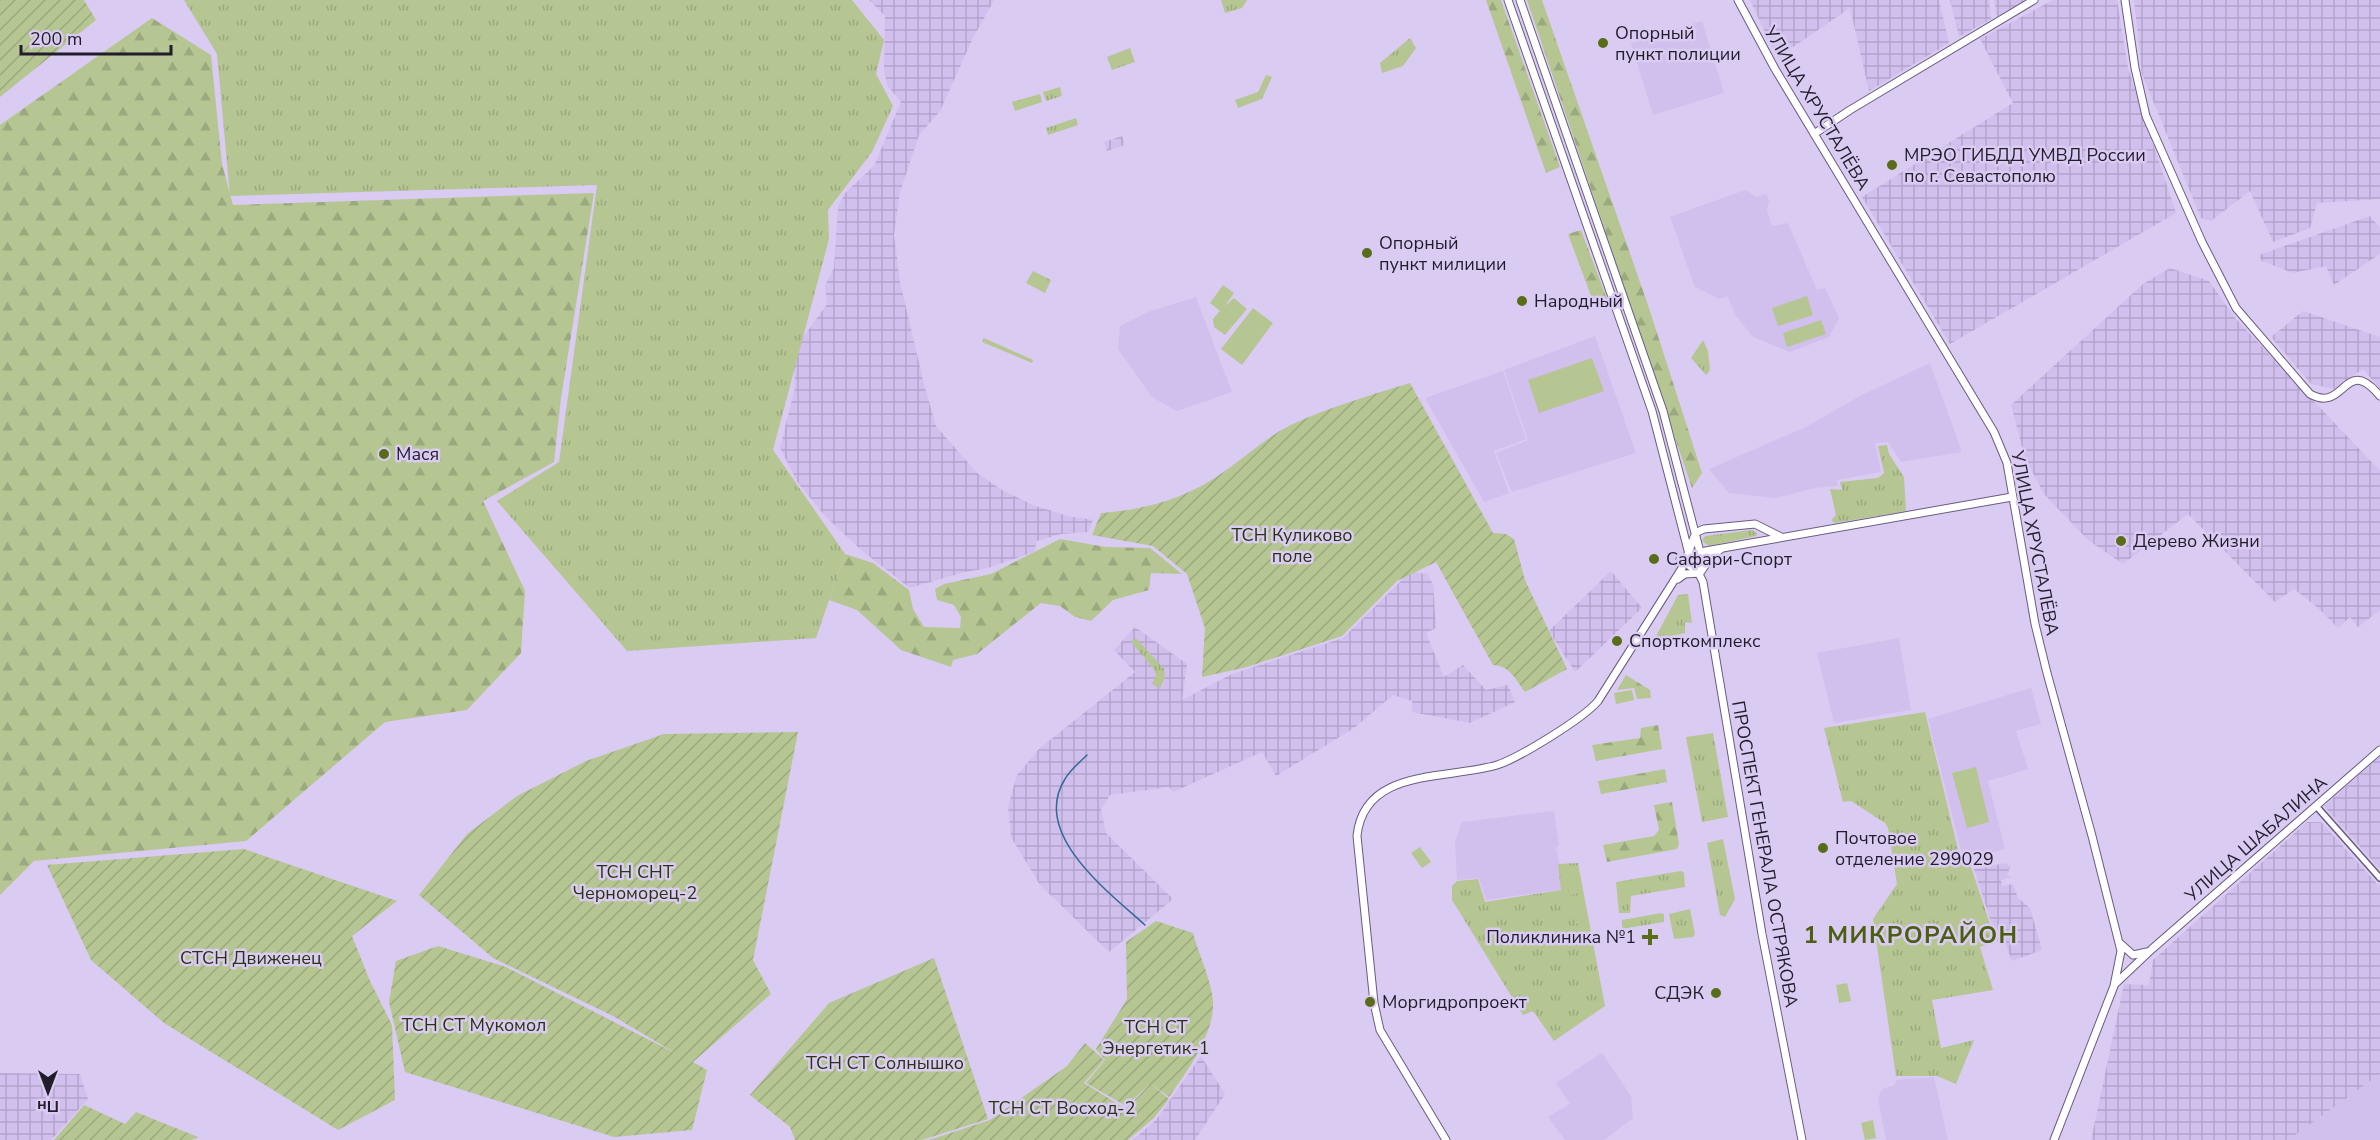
<svg xmlns="http://www.w3.org/2000/svg" width="2380" height="1140" font-family="'Nunito Sans',sans-serif">
<style>
.built{fill:#d1bfee}
.industrial{fill:url(#industrial-grid)}
.grass{fill:url(#grass-tufts)}
.forest{fill:url(#forest-firs)}
.garden{fill:url(#garden-furrows)}
.pitch{fill:#b5c692}
.lines{fill:none;stroke-linecap:round;stroke-linejoin:round}
.stream{stroke:#326995;stroke-width:1.5}
.minor-casing{stroke:#6a5c80;stroke-width:8}
.major-casing{stroke:#6a5c80;stroke-width:9}
.minor{stroke:#fff;stroke-width:5}
.major{stroke:#fff;stroke-width:7}
.poi-dot{fill:#586c19;stroke:#dacbf3;stroke-width:2}
.labels{text-anchor:middle;dominant-baseline:central;stroke-width:5;stroke-linejoin:round;paint-order:stroke}
.poi-label{font-size:18px;fill:#231d2b;stroke:#dacbf3;text-anchor:start}
.street-label{font-size:18px;fill:#231d2b;stroke:#dacbf3}
.park-label{font-size:18px;fill:#2a340f;stroke:#dacbf3}
.district-label{font-size:24px;font-weight:bold;letter-spacing:1.5px;fill:#4c5e12;stroke:#dacbf3}
</style>
<defs>
<pattern id="industrial-grid" width="8" height="8" patternUnits="userSpaceOnUse" patternTransform="scale(1.5)"><rect width="8" height="8" fill="#d1bfee"/><path d="M0 4h8M4 0v8" fill="none" stroke="#b3a4cc"/></pattern>
<pattern id="grass-tufts" width="24" height="20" patternUnits="userSpaceOnUse" patternTransform="scale(1.5)"><rect width="24" height="20" fill="#b5c692"/><path d="M3 7l-1-3M5 7V3M7 7l1-3M15 17l-1-3M17 17v-4M19 17l1-3" fill="none" stroke="#9baa7e"/></pattern>
<pattern id="forest-firs" width="22" height="20" patternUnits="userSpaceOnUse" patternTransform="scale(1.5)"><rect width="22" height="20" fill="#b5c692"/><path d="M5 1l3.5 6h-7zM16 11l3.5 6h-7z" fill="#9baa7e"/></pattern>
<pattern id="garden-furrows" width="10" height="10" patternUnits="userSpaceOnUse" patternTransform="scale(1.5)"><rect width="10" height="10" fill="#b5c692"/><path d="M-1 1l2-2M0 10L10 0M9 11l2-2" fill="none" stroke="#9baa7e"/></pattern>
</defs>
<rect width="100%" height="100%" fill="#dacbf3"/>
<path class="built" d="M1702 21 1724 93 1653 115 1631 43Z
M1745 190 1757 197 1766 194 1769 200 1767 210 1772 226 1788 223 1817 290 1825 288 1839 318 1829 337 1790 352 1753 337 1736 316 1727 296 1719 299 1695 287 1670 217Z
M1196 297 1232 392 1177 411 1152 397 1118 349 1120 326 1148 312Z
M1595 336 1636 453 1512 492 1496 453 1528 440 1504 370Z
M1930 363 1962 452 1901 462 1888 442 1875 443 1881 472 1837 480 1838 486 1815 488 1776 498 1729 493 1709 469 1806 427 1860 396Z
M1503 371 1526 439 1494 451 1509 493 1484 502 1425 398Z
M1899 638 1911 710 1834 723 1817 653Z
M2031 688 2041 724 2016 731 2028 769 1988 781 2005 849 1963 859 1928 719Z
M1554 811 1559 846 1556 847 1564 889 1486 900 1479 878 1457 880 1455 841 1462 822Z
M1602 1053 1631 1096 1633 1118 1604 1140H1565L1548 1117 1570 1104 1556 1083Z
M2380 1074V1140H2288Z
M1934 1077 1948 1140H1886L1878 1098 1882 1089 1895 1085 1896 1080Z"/>
<path class="industrial" d="M869 0H994L973 38 940 111 919 135 900 192 894 235 900 282 924 384 936 426 977 473 1002 490 1033 505 1068 516 1093 520 1088 532 1061 534 1037 541 1034 552 988 568 965 572 910 588 861 550 826 517 798 483 780 448 795 387 794 359 802 339 827 304 825 285 834 268 838 206 846 192 874 166 901 102 887 85 884 69 885 16Z
M1750 0H1939L1949 43 1869 91 1850 8 1777 58Z
M1950 0H1989L1991 19 1959 37Z
M1994 0H2027L1997 17Z
M2053 0H2117L2128 68 2176 213 1950 344 1862 197 2013 103 1980 39Z
M2134 0H2380V199L2317 203 2310 228 2273 242 2250 191 2211 221 2201 218 2142 74Z
M1122 136 1125 145 1107 151 1104 142Z
M2370 216 2380 228V254L2334 285 2326 266 2293 273 2262 261 2259 255Z
M2170 268 2209 281 2235 318 2380 471V610L2358 627 2350 617 2338 628 2317 607 2294 589 2275 602 2188 514 2123 564 2088 540 2044 494 2025 458 2011 405 2143 284Z
M2303 311 2380 337V389L2363 369 2334 389 2311 384 2271 337Z
M1611 571 1642 608 1575 672 1549 631Z
M1410 572 1428 574 1433 585 1436 628 1426 633 1444 677 1463 665 1486 690 1508 685 1515 702 1470 723 1412 712V701L1393 695 1354 728 1276 776 1262 752 1173 792 1169 787 1110 795 1101 810 1106 833 1173 899 1109 952 1040 885 1011 837 1008 806 1017 775 1039 749 1135 672 1114 650 1135 627 1187 664 1182 700 1232 674 1343 638Z
M2380 756V869L2324 806Z
M2307 822H2321L2380 887V1074L2288 1140H2091L2124 984 2149 985 2153 960Z
M2006 863 2010 867 2007 876 2011 877 2001 880 2002 886 2013 884 2018 898 2030 908 2042 950 2012 961 2004 940 1997 941 1974 869Z
M1201 1056 1225 1094 1195 1140H1133L1156 1120Z
M0 1073 80 1074 88 1099 51 1140H0Z"/>
<path class="grass" d="M184 0H852L884 40 876 74 893 106 872 152 828 210 829 239 773 450 845 554 816 638 627 651 497 501 559 462 597 185 230 196 217 54Z
M1221 0H1247L1242 8 1225 13Z
M1410 38 1416 48 1403 66 1382 73 1380 63Z
M1130 48 1135 62 1112 70 1107 57Z
M1266 75 1272 77 1262 99 1238 108 1235 100 1258 92Z
M1060 87 1062 96 1046 101 1043 92Z
M1040 94 1042 102 1015 111 1012 102Z
M1076 118 1078 125 1048 135 1046 128Z
M1033 271 1051 280 1045 293 1026 283Z
M984 338 1033 360 1032 363 982 342Z
M1703 340 1708 351 1710 370 1706 375 1691 358Z
M1887 445 1889 454 1904 477 1906 511 1835 523 1831 520 1836 515 1830 489 1842 490 1840 482 1878 478 1884 473 1878 446Z
M1752 530 1757 533 1756 536 1709 546 1702 541 1705 536Z
M1688 594 1692 623 1685 622V633L1654 640 1678 595Z
M1136 638 1164 669 1165 677 1160 688 1152 684 1156 675 1153 668 1131 642Z
M1925 712 1961 862 1969 861 1996 942 1980 947 1993 990 1932 1000 1941 1048 1974 1040 1956 1084 1937 1076H1896L1873 919 1897 884 1888 828 1885 823 1851 801 1843 802 1824 728Z
M1713 733 1728 817 1702 822 1686 737Z
M1723 839 1735 899 1725 917 1720 915 1707 843Z
M1578 863 1605 1006 1554 1041 1533 1011 1523 1015 1452 900V886L1457 881 1478 879 1485 902 1561 890 1558 864Z
M1681 871 1684 873 1685 887 1631 896 1630 913H1619L1616 882Z
M1690 909 1695 934 1693 937 1674 939 1669 914Z
M1661 913 1664 914V922L1622 929V920Z"/>
<path class="forest" d="M1486 0H1501L1560 167 1546 173Z
M1527 0H1542L1649 308 1702 473 1692 488Z
M152 18 211 55 222 164 233 205 594 193 561 398 554 462 483 501 525 591 521 653 467 710 385 722 246 841 34 861 0 895V125Z
M1581 230 1607 299 1594 304 1568 234Z
M1060 539 1106 547 1150 548 1182 574 1151 573 1149 590 1113 600 1091 621 1075 617 1060 606 1041 603 977 654 953 660 951 667 901 650 857 610 829 600 845 554 873 563 909 590 913 609 924 627 960 628 961 617 954 605 937 600 935 589 944 584 991 574Z
M1626 675 1650 690 1651 698 1637 699 1634 688 1617 690Z
M1658 725 1662 749 1596 761 1592 745 1640 738 1641 728Z
M1665 769 1667 782 1601 794 1598 781Z
M1672 802 1679 844 1677 849 1607 862 1603 845 1654 836 1659 830 1654 805Z"/>
<path class="garden" d="M0 0H84L96 20 0 97Z
M1410 383 1493 533 1506 534 1514 539 1525 580 1567 669 1525 692C1516 680 1509 665 1493 665L1436 562 1397 581 1342 636 1247 667 1202 677 1205 628 1187 574 1153 546 1092 535 1101 513C1146 510 1188 498 1225 471 1248 455 1267 436 1293 424 1330 407 1371 395 1410 383Z
M798 732 753 960 771 994 693 1062 707 1070 692 1130 614 1137 405 1072 389 1002 396 961 438 946 506 967 675 1053 613 1016 493 958 419 895 467 834 517 796 586 761 664 734Z
M244 849 397 901 352 936 370 981 392 1025 395 1100 338 1130 164 1023 91 960 47 865Z
M1156 921 1193 933C1198 952 1212 982 1213 1001 1215 1033 1187 1072 1169 1097L1151 1084 1169 1099 1154 1118 1128 1140H929L990 1120 1067 1066 1085 1043 1104 1060 1084 1083 1126 1109 1151 1083 1126 1106 1086 1083 1105 1060 1096 1049 1127 999 1126 942Z
M934 958 988 1119 922 1140H795L790 1127 750 1095 829 1003Z
M84 1105 125 1124 136 1112 198 1137 192 1140H54Z"/>
<path class="pitch" d="M1223 285 1234 293 1225 306 1234 298 1247 309 1225 335 1214 327 1213 319 1220 311 1210 303Z
M1807 296 1813 315 1778 326 1772 308Z
M1253 308 1273 323 1242 365 1221 349Z
M1821 320 1826 334 1787 347 1783 333Z
M1592 358 1604 391 1539 413 1528 380Z
M1632 690 1634 700 1616 704 1614 693Z
M1976 767 1989 822 1967 828 1952 773Z
M1420 847 1431 862 1422 868 1411 853Z
M1575 867 1579 893 1569 895 1565 869Z
M1583 902 1586 922 1575 924 1572 904Z
M1847 983 1851 1001 1839 1003 1836 985Z
M1873 1120 1876 1138 1865 1140 1861 1123Z"/>
<g class="lines">
<path class="stream" d="M1087 755C1080 762 1070 770 1065 779 1030 834 1110 893 1145 925"/>
<g class="minor-casing">
<path id="minor" d="M2317 807 2380 878"/>
</g>
<g class="major-casing">
<path id="major" d="M1508 0 1652 411 1689 554 1703 582 1762 934 1802 1140
M1520 0 1663 411 1700 552V571
M1738 0 1775 69 1994 432 2007 463 2035 624 2047 673 2092 836 2121 951 2114 986 2054 1140
M2125 0 2135 68 2146 116 2202 242 2236 308 2310 394C2346 414 2344 353 2380 396
M1814 134 1850 110 2034 0
M1695 533 1704 529 1755 524 1781 537
M1700 552 2012 497
M1680 559 1698 572
M1685 562 1694 537
M1700 573 1711 557 1721 549
M1678 579 1685 574 1700 573
M2121 944 2133 955 2147 952
M2115 984 2152 949 2380 750
M1446 1140 1380 1030 1374 1003 1357 836C1364 767 1448 780 1497 765 1519 758 1584 718 1598 701L1682 568"/>
</g>
<use href="#minor" class="minor"/>
<use href="#major" class="major"/>
</g>
<g class="poi-dot">
<circle cx="1603" cy="43" r="6"/>
<circle cx="1892" cy="165" r="6"/>
<circle cx="1367" cy="253" r="6"/>
<circle cx="1522" cy="301" r="6"/>
<circle cx="384" cy="454" r="6"/>
<circle cx="2121" cy="541" r="6"/>
<circle cx="1654" cy="559" r="6"/>
<circle cx="1617" cy="641" r="6"/>
<circle cx="1823" cy="848" r="6"/>
<path d="M1647 928h6v6h6v6h-6v6h-6v-6h-6v-6h6z"/>
<circle cx="1716" cy="993" r="6"/>
<circle cx="1370" cy="1002" r="6"/>
</g>
<g class="labels">
<g class="poi-label">
<text x="1615" y="33">Опорный<tspan x="1615" dy="21">пункт полиции</tspan></text>
<text x="1904" y="155">МРЭО ГИБДД УМВД России<tspan x="1904" dy="21">по г. Севастополю</tspan></text>
<text x="1379" y="243">Опорный<tspan x="1379" dy="21">пункт милиции</tspan></text>
<text x="1534" y="301">Народный</text>
<text x="396" y="454">Мася</text>
<text x="2133" y="541">Дерево Жизни</text>
<text x="1666" y="559">Сафари-Спорт</text>
<text x="1629" y="641">Спорткомплекс</text>
<text x="1835" y="838">Почтовое<tspan x="1835" dy="21">отделение 299029</tspan></text>
<text x="1636" y="937" text-anchor="end">Поликлиника №1</text>
<text x="1704" y="993" text-anchor="end">СДЭК</text>
<text x="1382" y="1002">Моргидропроект</text>
</g>
<g class="street-label">
<text transform="translate(1817 108) rotate(59)">УЛИЦА ХРУСТАЛЁВА</text>
<text transform="translate(2035 543) rotate(79)">УЛИЦА ХРУСТАЛЁВА</text>
<text transform="translate(2256 839) rotate(-41)">УЛИЦА ШАБАЛИНА</text>
<text transform="translate(1765 854) rotate(80)">ПРОСПЕКТ ГЕНЕРАЛА ОСТРЯКОВА</text>
</g>
<g class="park-label">
<text x="1292" y="535">ТСН Куликово<tspan x="1292" dy="21">поле</tspan></text>
<text x="635" y="872">ТСН СНТ<tspan x="635" dy="21">Черноморец-2</tspan></text>
<text x="251" y="958">СТСН Движенец</text>
<text x="474" y="1025">ТСН СТ Мукомол</text>
<text x="1156" y="1027">ТСН СТ<tspan x="1156" dy="21">Энергетик-1</tspan></text>
<text x="885" y="1063">ТСН СТ Солнышко</text>
<text x="1062" y="1108">ТСН СТ Восход-2</text>
</g>
<g class="district-label">
<text x="1911" y="935">1 МИКРОРАЙОН</text>
</g>
</g>
<g transform="translate(48 1092) rotate(180)" stroke="#dacbf3" stroke-width="4.5" paint-order="stroke">
<path d="M0-4.5L10 22L0 15L-10 22Z" fill="#231d2b"/>
<text y="-9" font-size="16" font-weight="bold" text-anchor="middle" fill="#231d2b">Пн</text>
</g>
<path d="M21 45v9h150v-9" fill="none" stroke="#231d2b" stroke-width="3"/>
<text x="30" y="45" font-size="18" fill="#231d2b" stroke="#dacbf3" stroke-width="4.5" paint-order="stroke">200 m</text>
</svg>
